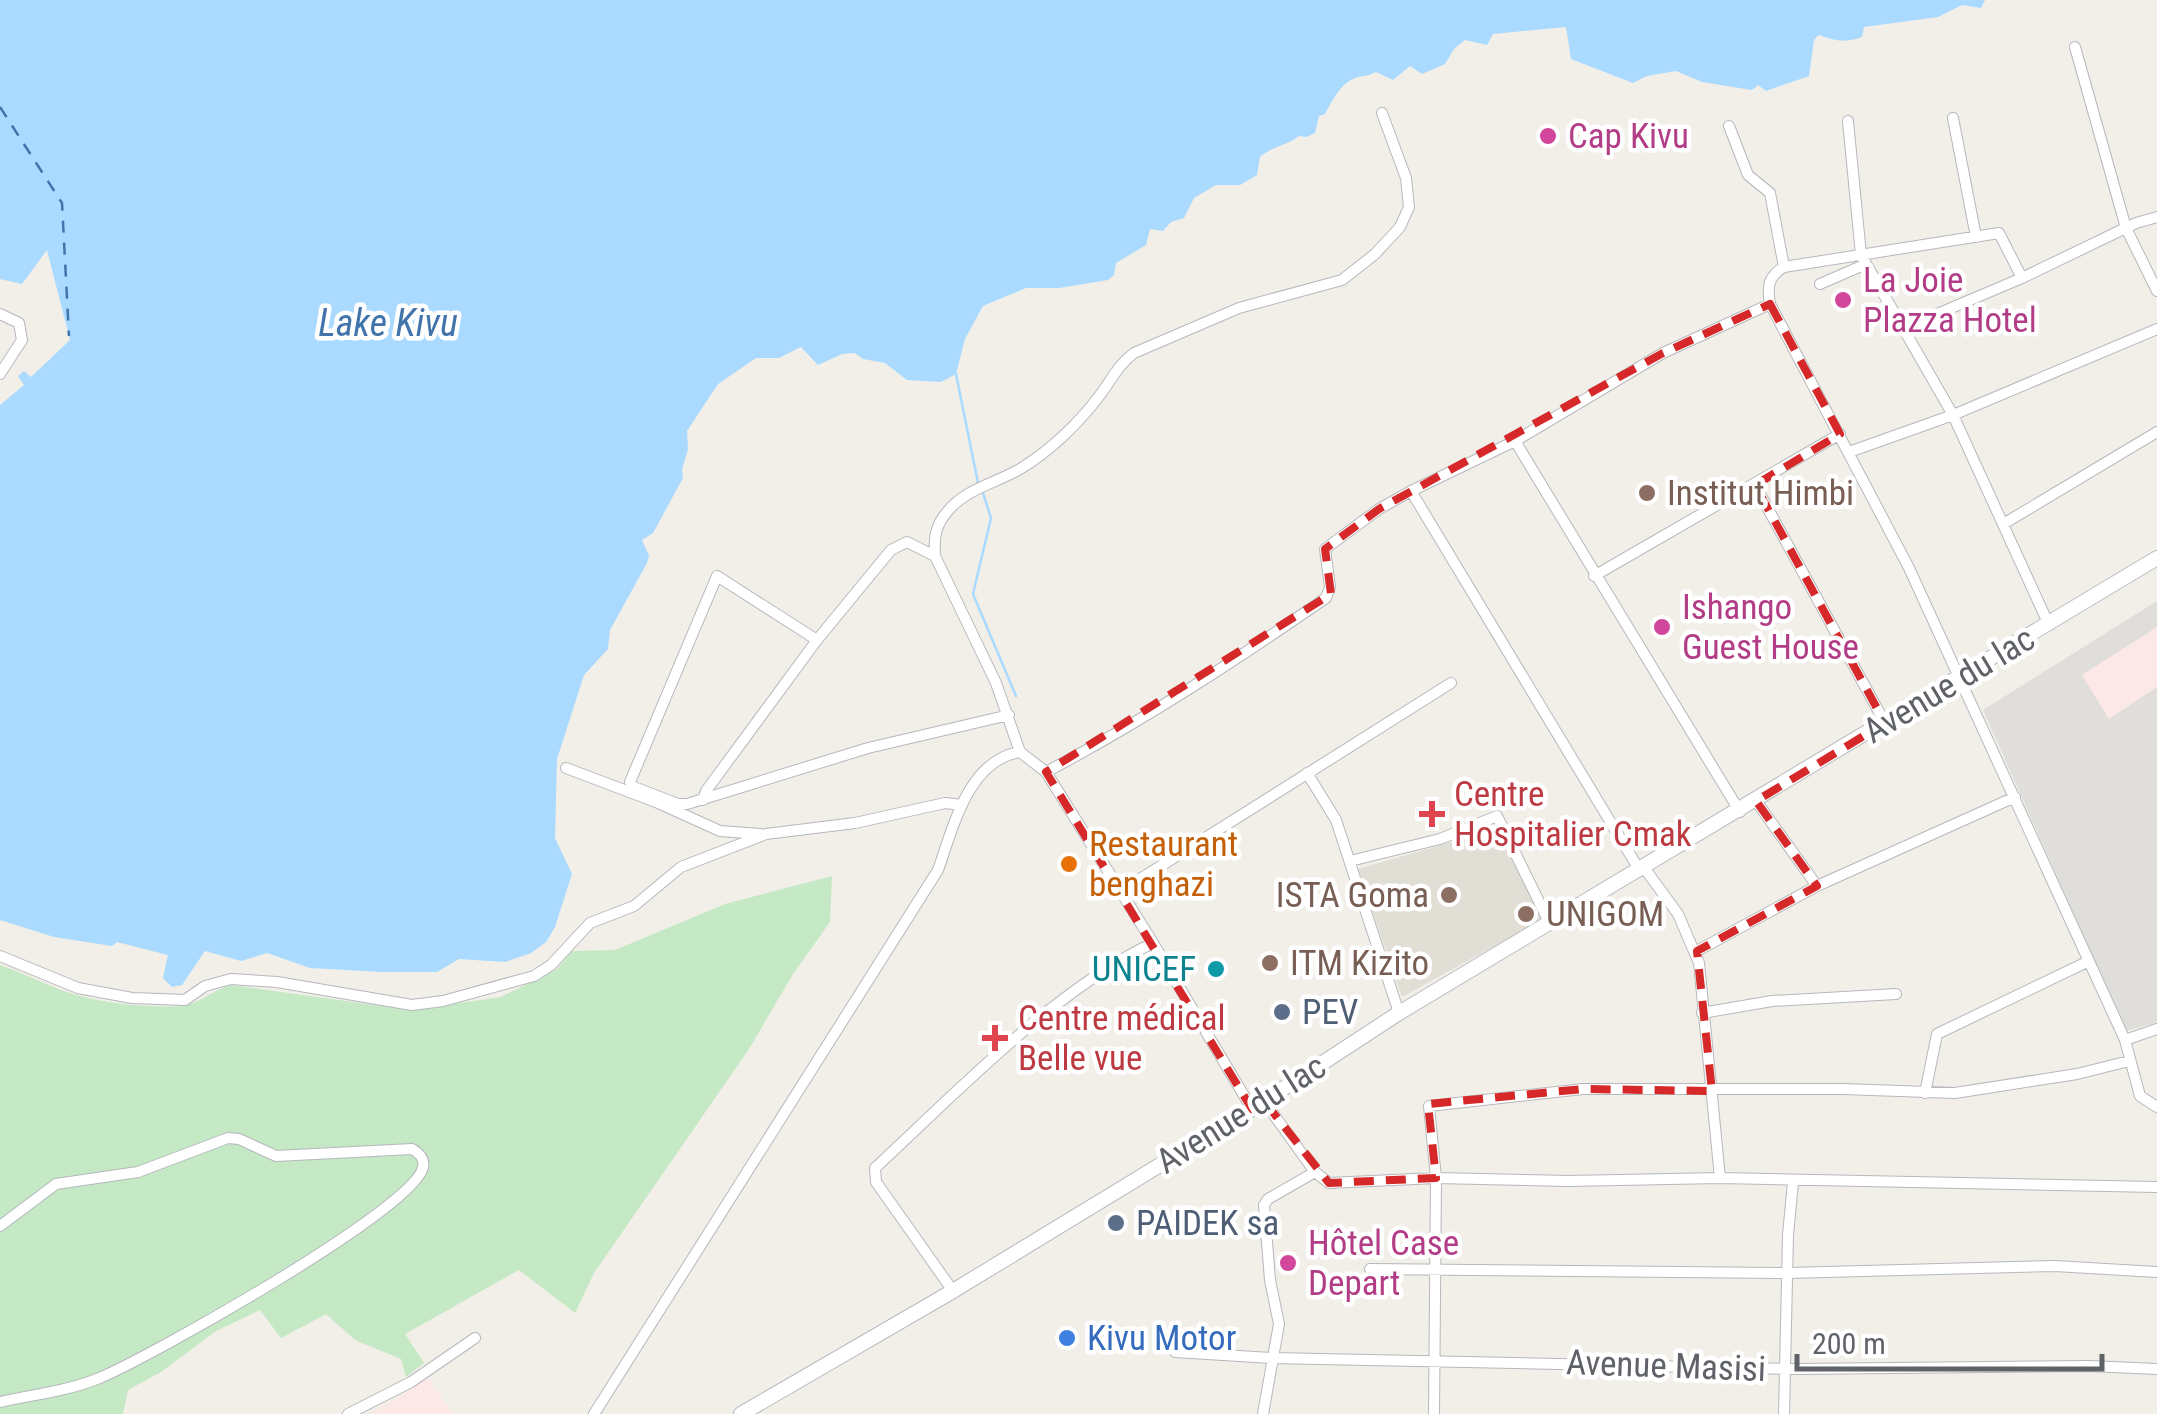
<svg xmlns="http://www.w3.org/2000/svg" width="2157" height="1414" font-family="'Roboto Condensed',sans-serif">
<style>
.industrial{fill:#e0deda}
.education{fill:#e1ded6}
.medical{fill:#fce8e6}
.green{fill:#c5e8c5}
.water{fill:#aadaff}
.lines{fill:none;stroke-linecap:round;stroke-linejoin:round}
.stream{stroke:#aadaff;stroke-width:2.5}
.ferry{stroke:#4174aa;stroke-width:2.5;stroke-dasharray:12 10;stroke-linecap:butt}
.street-casing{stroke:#b5b8bc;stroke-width:12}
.secondary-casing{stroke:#b6babf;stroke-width:16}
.street{stroke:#fff;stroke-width:10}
.secondary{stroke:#fff;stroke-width:14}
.marked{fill:none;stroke:#d62828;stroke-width:8;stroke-dasharray:20 12;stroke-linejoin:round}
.hotel-dot{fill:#d1479c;stroke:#fff;stroke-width:4}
.education-dot{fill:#8d6e63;stroke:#fff;stroke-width:4}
.health-dot{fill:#e0444e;stroke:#fff;stroke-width:4}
.food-dot{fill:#e8710a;stroke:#fff;stroke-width:4}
.culture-dot{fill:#0f9aa8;stroke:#fff;stroke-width:4}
.service-dot{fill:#5c6f8a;stroke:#fff;stroke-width:4}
.shop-dot{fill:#3f7fe0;stroke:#fff;stroke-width:4}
.labels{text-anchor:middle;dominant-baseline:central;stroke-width:9;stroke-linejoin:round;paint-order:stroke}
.hotel-label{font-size:35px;fill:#b23c85;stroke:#fff;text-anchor:start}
.education-label{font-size:35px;fill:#785e54;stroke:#fff;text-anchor:start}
.street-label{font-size:35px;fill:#5f6368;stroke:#fff}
.health-label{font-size:35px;fill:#be3a42;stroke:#fff;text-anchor:start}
.food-label{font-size:35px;fill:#c56008;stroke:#fff;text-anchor:start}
.culture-label{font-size:35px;fill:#0d838f;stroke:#fff;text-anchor:end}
.service-label{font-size:35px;fill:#4e5e75;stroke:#fff;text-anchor:start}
.shop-label{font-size:35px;fill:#366cbe;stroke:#fff;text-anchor:start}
.water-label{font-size:38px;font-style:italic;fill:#4174aa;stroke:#fff}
</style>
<rect width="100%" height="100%" fill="#f1efe8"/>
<path class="industrial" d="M2157 601V1022L2126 1031 1983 710Z"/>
<path class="education" d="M1500 828 1542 920 1402 997 1358 869Z"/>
<path class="medical" d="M2157 627V687L2109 719 2082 675Z
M428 1378 453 1414H370Z"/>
<path class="green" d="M832 876 830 922 793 974 749 1049 594 1273 575 1313 519 1270 405 1334 424 1363 406 1377 401 1359 355 1340 326 1314 281 1338 260 1310 216 1331 161 1372 128 1390 123 1414H0V965C27 974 53 989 80 996 111 1004 150 1008 182 1006 198 1004 213 990 231 985L411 1010 501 997 557 969 572 951 615 950 725 904Z"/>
<path class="water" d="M0 0H1985L1981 8 1962 5 1938 17 1864 27 1862 37C1845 43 1835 41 1819 35L1814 40 1809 76 1766 91 1758 85 1752 90 1702 82 1676 71 1647 76 1633 83 1571 59 1566 27 1493 34 1487 45 1465 40 1454 49 1445 64 1422 74 1410 66 1393 80 1376 72C1367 77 1359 75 1351 80 1339 86 1330 105 1325 114L1319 116 1315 133 1306 137 1299 136C1286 146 1273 146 1260 157L1257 175 1240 185H1216L1194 198 1184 218 1171 222 1163 231 1150 229 1146 245 1116 263 1114 275 1108 280 1059 288H1026L983 306 965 339 956 374 941 382 907 380 885 363 863 359 855 353 842 354 818 365 801 347 779 358H756L718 384 687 431 688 449 682 470 683 478 653 533 642 540 649 556 647 563 610 630 608 649 584 675 557 759 555 838 572 874 555 927 546 942 531 953 505 962 459 959 437 972H381L310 968 267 953 241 961 205 951 182 985 172 987 163 978 168 955 117 942 112 946 54 937 0 920V405L24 385 18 376 24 371 31 377 70 340 47 250 22 284 0 279Z"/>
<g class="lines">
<path class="stream" d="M956 374 978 483
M982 490 991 518 973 594 1016 696"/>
<path class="ferry" d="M0 107 62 203 69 336"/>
<g class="street-casing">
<path id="street" d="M2075 47 2126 228 2157 291
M1953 118 1976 237
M1848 121 1861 255 1953 415 2049 625
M1729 126 1748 175 1770 193 1784 267
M2022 278 1999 233 1784 267C1768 276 1767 287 1770 304L1909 568 2125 1040 2140 1096 2157 1107
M1820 284 1866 264
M0 314 19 323 22 340 0 374
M1904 328 2022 278 2136 223 2157 217
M1515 441 1740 812
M1849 452 1953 415 2157 329
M1755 485 1885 723
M1411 491 1640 871
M2005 523 2157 432
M1594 576 1840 434
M817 640 717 576 630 782 634 787 678 804H687L868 748 1009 715
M1020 752 996 683 935 556C934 538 935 526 947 512 965 489 996 483 1020 469 1050 451 1079 423 1100 395 1112 379 1118 365 1134 353L1239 308 1342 280 1375 254 1400 227 1409 207 1406 178 1382 113
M1020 752 1046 772 1153 943 1252 1109
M566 768 656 802 720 831 760 834
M1046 772C1143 721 1236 660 1326 598L1330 587 1325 549 1379 509 1411 491 1515 441 1663 353 1770 304
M1307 773 1336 820 1399 1013
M703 800 706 791 817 640 891 550 907 542 935 556
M1756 801 1817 886
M1350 861 1440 839 1497 816 1550 924
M1645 869 1678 914 1699 963 1720 1178
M1121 891 1451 683
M1695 952 1817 886 2015 797
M0 956 78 988 132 998 185 1000 205 986 231 979 277 982 412 1005 443 1001 534 976 551 965 590 923 634 906 681 867 766 834 855 823 945 803 962 805
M1702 1013 1772 1001 1896 994
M2125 1040 2157 1029
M1925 1093 1937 1034 2089 961
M1264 1101 1315 1172 1329 1183 1436 1178 1568 1181 1720 1178 2157 1187
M0 1226 56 1184 138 1172 228 1138 239 1139 276 1156 412 1149C419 1153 425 1158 423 1167 416 1208 145 1360 97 1379 67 1391 31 1395 0 1402
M1370 1269 1788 1273 2055 1266 2157 1272
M953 1291 876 1182 875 1168C957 1092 1053 991 1153 943
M1175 1352 1271 1358 1797 1369 2089 1366 2157 1369
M348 1414 411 1382 475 1338
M594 1414 938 870C953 828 968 760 1020 752
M1263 1414 1279 1324 1270 1280 1264 1205 1268 1199 1315 1172
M1434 1414 1436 1178 1429 1106 1583 1089H1843L1955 1093 2077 1074 2129 1061
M1784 1414 1788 1235 1793 1182"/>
</g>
<g class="secondary-casing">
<path id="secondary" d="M741 1414 953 1291 1252 1109 1399 1013 2157 558"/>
</g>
<use href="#street" class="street"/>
<use href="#secondary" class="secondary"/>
</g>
<path class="marked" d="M1770 304 1840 434 1755 485 1885 723 1756 801 1817 886 1697 951 1712 1091 1583 1089 1428 1104 1436 1178 1329 1183 1264 1101 1252 1109 1046 772 1331 594 1325 549 1379 509 1663 353Z"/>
<g class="hotel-dot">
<circle cx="1548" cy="136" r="10"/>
<circle cx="1843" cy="300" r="10"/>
<circle cx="1662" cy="627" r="10"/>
<circle cx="1288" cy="1263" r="10"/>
</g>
<g class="education-dot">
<circle cx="1647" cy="493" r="10"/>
<circle cx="1449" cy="895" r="10"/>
<circle cx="1526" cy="914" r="10"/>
<circle cx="1270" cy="963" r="10"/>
</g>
<g class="health-dot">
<path d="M1427 799h10v10h10v10h-10v10h-10v-10h-10v-10h10z"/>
<path d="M990 1023h10v10h10v10h-10v10h-10v-10h-10v-10h10z"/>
</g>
<circle class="food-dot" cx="1069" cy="864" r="10"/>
<circle class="culture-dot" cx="1216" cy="969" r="10"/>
<g class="service-dot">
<circle cx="1282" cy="1012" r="10"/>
<circle cx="1116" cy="1223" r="10"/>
</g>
<circle class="shop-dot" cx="1067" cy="1338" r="10"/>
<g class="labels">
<g class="hotel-label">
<text x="1568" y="136">Cap Kivu</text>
<text x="1863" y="280">La Joie<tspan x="1863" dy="40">Plazza Hotel</tspan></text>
<text x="1682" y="607">Ishango<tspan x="1682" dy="40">Guest House</tspan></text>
<text x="1308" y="1243">Hôtel Case<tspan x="1308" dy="40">Depart</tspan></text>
</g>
<g class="education-label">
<text x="1667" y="493">Institut Himbi</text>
<text x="1429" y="895" text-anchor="end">ISTA Goma</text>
<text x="1546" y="914">UNIGOM</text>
<text x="1290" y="963">ITM Kizito</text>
</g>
<g class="street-label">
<text transform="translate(1949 685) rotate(-31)">Avenue du lac</text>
<text transform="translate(1241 1114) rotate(-32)">Avenue du lac</text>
<text transform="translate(1666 1366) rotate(2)">Avenue Masisi</text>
</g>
<g class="health-label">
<text x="1454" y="794">Centre<tspan x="1454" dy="40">Hospitalier Cmak</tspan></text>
<text x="1018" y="1018">Centre médical<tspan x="1018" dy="40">Belle vue</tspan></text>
</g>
<g class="food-label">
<text x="1089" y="844">Restaurant<tspan x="1089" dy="40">benghazi</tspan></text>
</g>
<g class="culture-label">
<text x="1196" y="969">UNICEF</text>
</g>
<g class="service-label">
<text x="1302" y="1012">PEV</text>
<text x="1136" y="1223">PAIDEK sa</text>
</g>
<g class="shop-label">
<text x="1087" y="1338">Kivu Motor</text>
</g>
<g class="water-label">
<text x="388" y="323">Lake Kivu</text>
</g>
</g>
<path d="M1797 1354v15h305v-15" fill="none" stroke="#5f6368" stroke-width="5"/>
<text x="1812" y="1354" font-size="30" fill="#5f6368" stroke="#ffffff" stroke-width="8" paint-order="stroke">200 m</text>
</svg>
